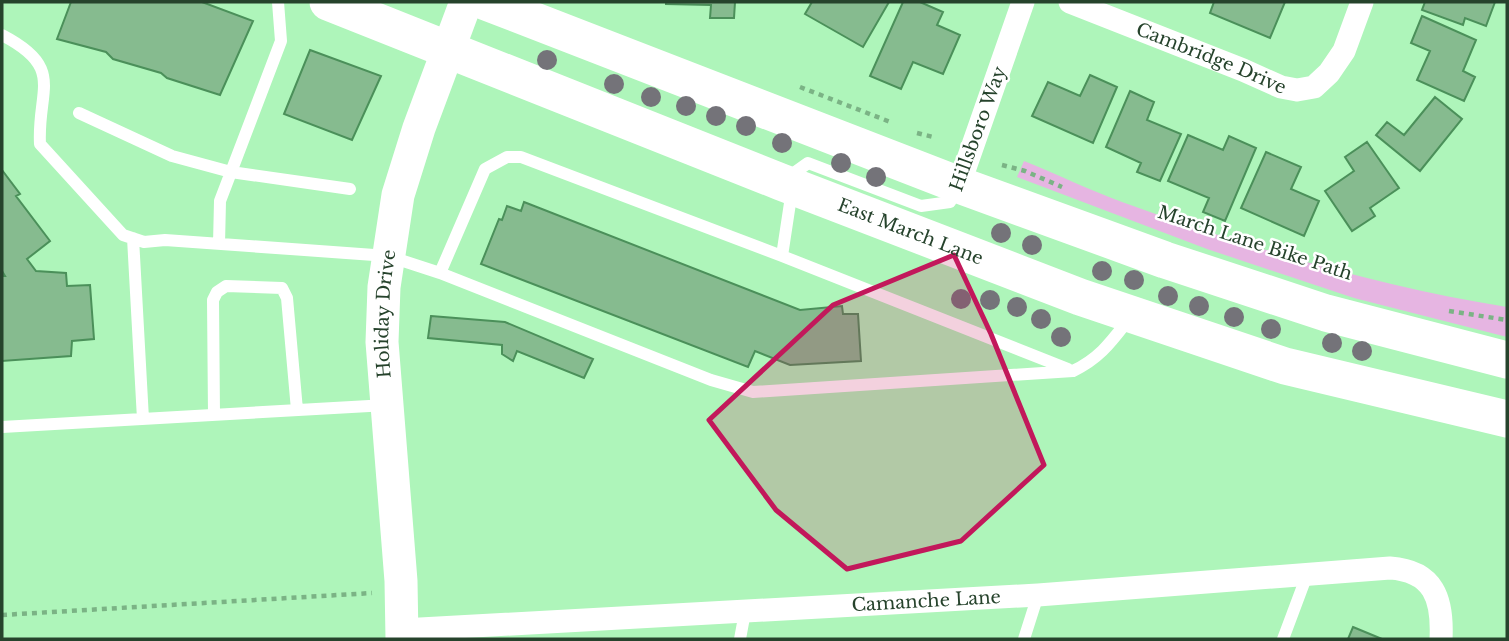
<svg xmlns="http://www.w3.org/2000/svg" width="1509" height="641" font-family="'Libre Baskerville',serif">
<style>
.green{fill:#e6b5e2}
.building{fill:#86bb8f;stroke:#4b905a;stroke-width:2}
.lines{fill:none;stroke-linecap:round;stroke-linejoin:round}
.path{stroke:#7bb385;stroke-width:4.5;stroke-dasharray:5 5;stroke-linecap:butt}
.lane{stroke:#fff;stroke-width:12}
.street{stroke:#fff;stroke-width:23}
.secondary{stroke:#fff;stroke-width:33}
.primary{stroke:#fff;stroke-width:37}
.tree{fill:#747379}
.marked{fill:#c2185b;fill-opacity:0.2;stroke:#c2185b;stroke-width:5;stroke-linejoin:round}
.labels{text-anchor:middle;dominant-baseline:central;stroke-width:5;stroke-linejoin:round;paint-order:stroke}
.street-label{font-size:18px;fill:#26432c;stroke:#fff}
</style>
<rect width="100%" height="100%" fill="#aef5ba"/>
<path class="green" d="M1024 161C1057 174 1089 190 1122 202 1247 247 1376 286 1507 307V337L1354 298 1207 249 1017 177Z"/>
<path class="building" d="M71 2H202L253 21 220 95 167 78 161 73 113 59 106 52 57 39Z
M666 2H735L734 18H710L711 5 666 4Z
M812 2H889L863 47 805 14Z
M903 2H920L943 12 937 25 960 35 943 74 913 62 901 89 870 76Z
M1214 2H1285L1270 38 1210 13Z
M1425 2H1495L1486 26 1465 18 1463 25 1422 10Z
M1422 16 1476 40 1463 71 1475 77 1464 101 1417 80 1430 51 1411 43Z
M310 50 381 76 352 140 284 114Z
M1090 75 1117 87 1093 143 1032 116 1048 82 1080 96Z
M1130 91 1154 102 1147 120 1181 134 1160 181 1137 172 1141 163 1106 147Z
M1435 97 1462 119 1420 171 1376 135 1387 122 1404 135Z
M1188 135 1223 150 1229 136 1256 148 1225 221 1203 212 1209 198 1168 181Z
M1367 142 1399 188 1370 208 1375 216 1352 231 1325 191 1354 171 1345 157Z
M1266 152 1301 167 1291 189 1319 201 1304 236 1241 208Z
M2 170 20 194 16 196 50 241 27 259 36 271 66 273 67 286 90 285 94 339 72 341 71 356 2 361V276H5L2 271Z
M524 202 800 310 842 306 843 314H858L861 361 790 365 755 351 748 367 481 264 499 219 502 220 507 206 521 211Z
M431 316 505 322 593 359 584 378 517 351 513 361 502 354V345L428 338Z
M1353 627 1382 639H1348Z"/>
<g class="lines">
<path class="path" d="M800 87 893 123
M917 133 933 137
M1002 165 1025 171 1062 187
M1449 311 1507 320
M2 615 372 593"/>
<path class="lane" d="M2 35C66 68 37 90 40 144L123 235 144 242 165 240 388 256 440 273
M79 113 172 156 231 172 350 189
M787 178 808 163 921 206 950 202 957 188
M792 190 782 256 521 157H507L485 169 440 273 711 380 753 392 1073 371C1100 358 1111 342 1129 319
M133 238 143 419
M219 244 220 201 281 41 278 2
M782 256 1068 369
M214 415 213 300 217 292 226 286 282 288 287 298 297 410
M2 427 387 405
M740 639 745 612
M1024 639 1038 595
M1283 639 1307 575"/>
<g class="street">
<path id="s1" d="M1070 2 1243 70 1281 87 1297 90 1314 87 1329 73 1344 51 1362 2"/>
<path d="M959 185 1023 2"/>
<path id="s2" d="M402 630 1038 595 1390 568C1434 571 1443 599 1441 639"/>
</g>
<path class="secondary" id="s3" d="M402 639 401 581 382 342 384 287 398 195 419 128 466 2"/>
<g class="primary">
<path id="s4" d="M328 2 781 182 1080 297 1285 366 1507 419"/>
<path d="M486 2 959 185 1165 260 1326 313 1507 360"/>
</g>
</g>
<g class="tree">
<circle cx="547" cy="60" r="10"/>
<circle cx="614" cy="84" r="10"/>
<circle cx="651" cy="97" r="10"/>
<circle cx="686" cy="106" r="10"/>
<circle cx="716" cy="116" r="10"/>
<circle cx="746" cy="126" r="10"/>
<circle cx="782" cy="143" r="10"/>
<circle cx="841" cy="163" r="10"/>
<circle cx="876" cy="177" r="10"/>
<circle cx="1001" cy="233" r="10"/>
<circle cx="1032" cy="245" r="10"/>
<circle cx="1102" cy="271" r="10"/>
<circle cx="1134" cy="280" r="10"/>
<circle cx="1168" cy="296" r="10"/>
<circle cx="961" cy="299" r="10"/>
<circle cx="990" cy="300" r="10"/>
<circle cx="1199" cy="306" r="10"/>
<circle cx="1017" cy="307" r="10"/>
<circle cx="1234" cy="317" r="10"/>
<circle cx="1041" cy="319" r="10"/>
<circle cx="1271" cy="329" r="10"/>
<circle cx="1061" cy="337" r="10"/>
<circle cx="1332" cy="343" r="10"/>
<circle cx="1362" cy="351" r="10"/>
</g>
<path class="marked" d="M954 255 991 334 1044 465 961 541 847 569 776 510 709 420 833 305Z"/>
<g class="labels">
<g class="street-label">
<text stroke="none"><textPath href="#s1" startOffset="152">Cambridge Drive</textPath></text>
<text transform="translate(978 129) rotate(-70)">Hillsboro Way</text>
<text stroke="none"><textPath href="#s4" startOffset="626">East March Lane</textPath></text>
<text transform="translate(1255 243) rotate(18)">March Lane Bike Path</text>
<text stroke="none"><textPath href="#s3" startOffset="326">Holiday Drive</textPath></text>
<text stroke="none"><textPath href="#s2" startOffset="525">Camanche Lane</textPath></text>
</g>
</g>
<rect width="1509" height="641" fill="none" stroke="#26432c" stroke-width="7"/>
</svg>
